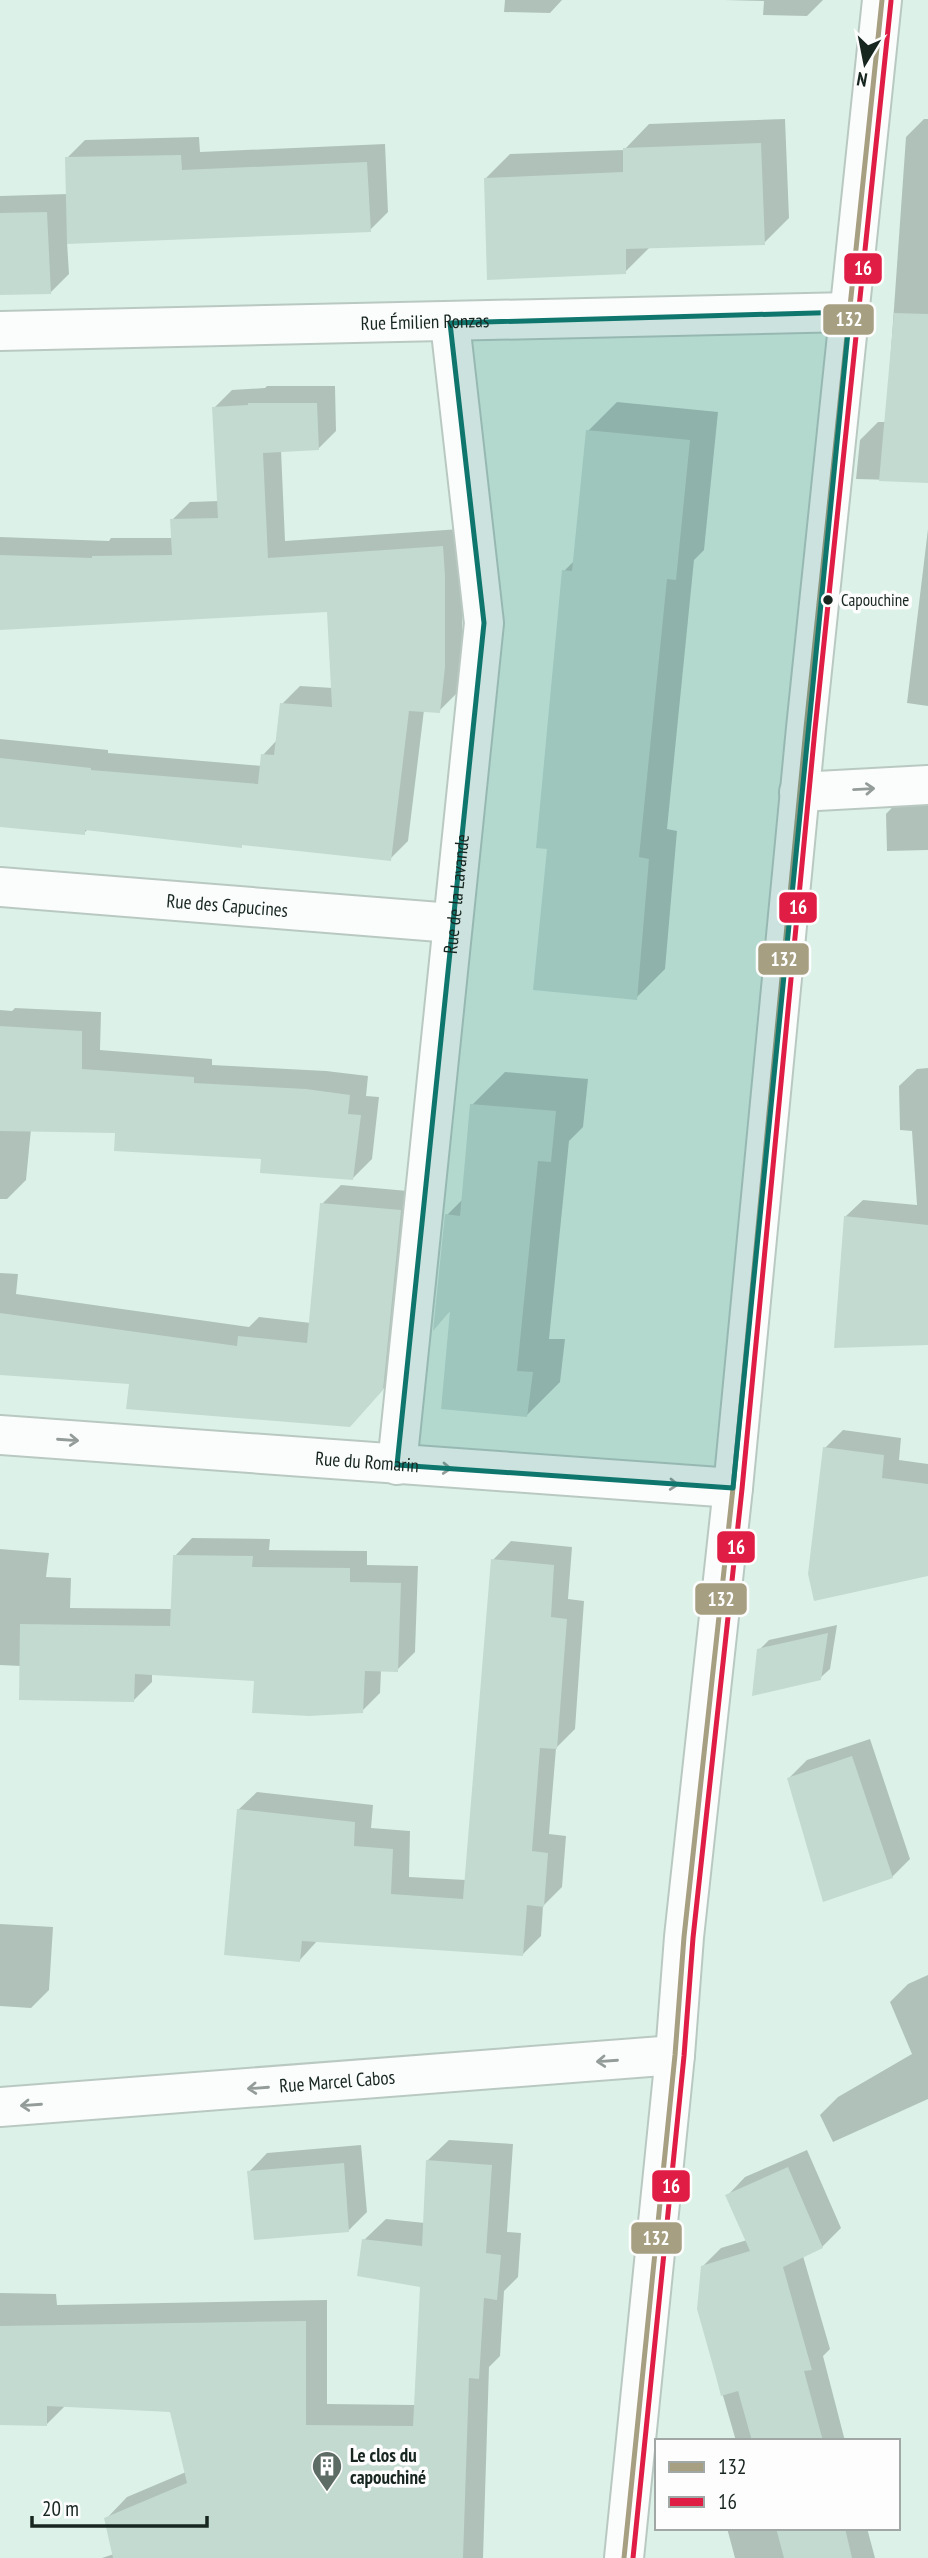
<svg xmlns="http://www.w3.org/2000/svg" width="928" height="2558" font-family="'PT Sans Narrow',sans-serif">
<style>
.shadow{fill:#0003}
.building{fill:#c3dad0}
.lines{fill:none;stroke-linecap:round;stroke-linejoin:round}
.minor-casing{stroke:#b9c9c2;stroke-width:42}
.minor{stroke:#fafdfc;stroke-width:38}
.bus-1-casing{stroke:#fdfdfd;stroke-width:10}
.bus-2-casing{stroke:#fdfdfd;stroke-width:10}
.bus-1{stroke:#a69f81;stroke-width:5}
.bus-2{stroke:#df1d45;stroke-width:5}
.oneway{stroke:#949c99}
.marked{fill:#0f766e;fill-opacity:0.2;stroke:#0f766e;stroke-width:5;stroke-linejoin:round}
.bus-dot{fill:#182620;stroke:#fdfdfd;stroke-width:2.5}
.labels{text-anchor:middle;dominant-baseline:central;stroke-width:7;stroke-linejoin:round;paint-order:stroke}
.bus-label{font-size:17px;fill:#182620;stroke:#fdfdfd;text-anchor:start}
.street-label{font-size:19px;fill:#182620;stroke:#fdfdfd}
.poi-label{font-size:19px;font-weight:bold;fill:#182620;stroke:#fdfdfd;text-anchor:start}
.line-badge{stroke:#fdfdfd;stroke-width:2.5}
.badge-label{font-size:19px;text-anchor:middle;font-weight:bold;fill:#fff}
</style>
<rect width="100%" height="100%" fill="#dcf2e8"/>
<path class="shadow" d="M505 0H562L550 13 504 12Z
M724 0H823L807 16 763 15 764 1Z
M785 119 789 218 764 243 651 246 625 272 485 179 510 154 624 150 649 124Z
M924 119H928V481L856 479 860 440 878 422H886L906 137Z
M199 137 200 152 385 144 388 212 370 230 67 242 69 274 51 292 0 294V196L68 194 67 158 85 140Z
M267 386H335L336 431 318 449 281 450 285 541 460 529 463 558 462 648 457 693 439 711 424 710 408 841 390 859 89 828 84 833 0 825V739L108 750V753L262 766 263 755 277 740 282 704 300 686 333 688 328 610 0 628V537L109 541 111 538H173L172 520 190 502 219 501 214 408 232 390 265 388Z
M617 402 718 412 704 550 694 560 667 829 677 831 665 969 636 998 549 847 564 571 575 560 588 431Z
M928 529V706L907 703Z
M928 794V850L887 851 886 814 904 795Z
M15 1008 101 1012 100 1050 212 1059V1065L326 1071 368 1076 366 1096 379 1097 372 1159 353 1178 263 1157 117 1131 31 1129 26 1180 7 1199H0V1010L12 1011Z
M928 1068V1343L845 1217 863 1200 917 1205 912 1131 900 1130 899 1086 917 1069Z
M505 1072 588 1079 583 1127 569 1141 549 1339H565L560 1382 527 1415 452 1309 435 1326 447 1215 463 1199 472 1105Z
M341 1185 419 1192 401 1369 350 1426 131 1382 0 1373V1273L18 1274 16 1294 249 1327 259 1317 311 1323 322 1204Z
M843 1430 901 1438 899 1460 928 1464V1574L825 1448Z
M192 1538 270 1539 269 1550 367 1551V1565L418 1566 415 1652 397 1670H381L380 1693 362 1711 255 1679 152 1673V1682L134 1700 21 1666 0 1665V1549L49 1553 46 1577 71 1578 70 1608 172 1609 175 1556Z
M511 1541 572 1547 568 1599 584 1601 575 1729 556 1748 549 1834 566 1836 562 1887 543 1906 541 1936 522 1955 318 1940 299 1961 238 1810 257 1792 373 1805 371 1828 410 1831 409 1877 466 1880 493 1560Z
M837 1625 830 1669 820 1678 759 1650 769 1640Z
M870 1739 910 1859 892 1877 789 1778 807 1760Z
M0 1924 53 1927 49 1990 31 2008 0 2006Z
M928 1975V2099L833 2142 820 2115 838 2097 912 2054 890 2002 908 1984Z
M449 2140 513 2144 507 2232 521 2233 518 2277 504 2291 500 2356 489 2367 483 2558H102L114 2554 106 2519 127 2497 186 2472 172 2411 66 2405 46 2425 0 2423V2293L56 2294 57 2305 327 2300V2404L415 2405 422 2285 364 2240 386 2219 425 2223 427 2161Z
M361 2145 367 2212 349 2230 249 2172 267 2153Z
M807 2150 841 2228 822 2247 803 2256 830 2349 823 2356 845 2441H736L698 2309 702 2267 721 2248 747 2240 727 2196 745 2177Z
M727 2528H867L875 2558H735Z"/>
<path class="building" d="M761 143 765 245 626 249V274L487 280 484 178 623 172V148Z
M181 155 182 170 367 162 371 232 67 244 65 157Z
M47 212 51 294 0 295V213Z
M894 313 928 314V483L879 481Z
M248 403H317L319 450 263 453 268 558 443 546 445 576V667L440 713 409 711 391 861 242 845V848L85 830V835L0 827V758L91 768V770L258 784 261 754 274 755 280 703 332 707 327 612 0 630V555L92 558V556L172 555 170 519 218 518 212 407 248 405Z
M586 430 690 440 676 580 667 579 639 857 649 859 637 1000 533 990 547 849 536 848 562 570 572 571Z
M0 1026 82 1031V1069L194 1077V1083L306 1089 350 1095 348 1114 361 1115 353 1180 260 1173 261 1159 114 1151 115 1133 0 1131Z
M470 1104 556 1111 551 1162 538 1161 517 1371 533 1372 527 1417 441 1409 450 1311 433 1331 445 1214 460 1216Z
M320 1203 401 1210 383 1390 350 1427 126 1409 129 1384 0 1375V1313L237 1346 238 1336 307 1343Z
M844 1216 928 1225V1345L834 1348Z
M823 1447 884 1455 882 1478 928 1484V1576L814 1601 808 1574Z
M173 1555 253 1556 252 1567 350 1568V1582L401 1583 398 1672 365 1671 363 1713 309 1716 252 1713 254 1681 135 1674 134 1702 19 1700 20 1624 170 1626Z
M491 1559 554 1565 551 1617 567 1619 557 1749 540 1748 532 1851 548 1853 544 1907 527 1905 523 1956 302 1941 300 1962 224 1955 237 1809 355 1822 354 1846 393 1849 391 1894 463 1899Z
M828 1633 821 1680 752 1696 757 1649Z
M852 1756 893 1878 823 1902 787 1778Z
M426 2160 492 2165 486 2253 501 2255 497 2300 484 2298 479 2379 469 2378 463 2558H113L104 2518 187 2483 170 2412 47 2406V2426L0 2425V2326L306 2321V2425L413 2426 420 2287 357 2276 362 2239 422 2246Z
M344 2163 349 2232 254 2240 247 2171Z
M788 2167 823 2248 783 2267 812 2370 804 2371 823 2441H752L738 2391 721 2396 715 2373 697 2309 701 2266 750 2251 725 2195Z
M776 2528H845L852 2558H784Z"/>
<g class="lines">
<g class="minor-casing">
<g id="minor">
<path id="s1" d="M0 331 850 312"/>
<path d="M799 792 928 785"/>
<path id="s2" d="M0 887 452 923"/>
<path id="s3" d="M0 1435 733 1488"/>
<path id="s4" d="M397 1465 484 623 450 323"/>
<path id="s5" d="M0 2107 675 2055"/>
<path d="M624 2558 675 2055 684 1937 733 1488 806 728 882 0"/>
</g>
</g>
<use href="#minor" class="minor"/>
<g class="bus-1-casing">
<path id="bus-1" d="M624 2558 675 2055 684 1937 733 1488 806 728 882 0"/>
</g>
<g class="bus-2-casing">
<path id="bus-2" d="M633 2558 684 2056 693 1938 742 1489 815 729 891 1"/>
</g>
<use href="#bus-1" class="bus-1"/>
<use href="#bus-2" class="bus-2"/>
</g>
<defs><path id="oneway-shaft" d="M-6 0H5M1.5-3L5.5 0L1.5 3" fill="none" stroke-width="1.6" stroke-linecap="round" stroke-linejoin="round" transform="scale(1.75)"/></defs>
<g class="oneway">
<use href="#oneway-shaft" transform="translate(864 789) rotate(-3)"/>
<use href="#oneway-shaft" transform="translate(68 1440) rotate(4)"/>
<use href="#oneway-shaft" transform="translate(441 1468) rotate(4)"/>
<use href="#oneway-shaft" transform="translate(668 1484) rotate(4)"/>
<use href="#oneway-shaft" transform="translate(607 2061) rotate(176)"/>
<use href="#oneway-shaft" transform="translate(258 2088) rotate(176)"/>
<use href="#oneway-shaft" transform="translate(31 2105) rotate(176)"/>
</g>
<path class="marked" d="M850 312 733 1488 397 1465 484 623 450 323Z"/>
<defs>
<g id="building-pin" transform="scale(1.575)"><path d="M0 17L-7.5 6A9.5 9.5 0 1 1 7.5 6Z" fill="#5d6d66" stroke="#fdfdfd"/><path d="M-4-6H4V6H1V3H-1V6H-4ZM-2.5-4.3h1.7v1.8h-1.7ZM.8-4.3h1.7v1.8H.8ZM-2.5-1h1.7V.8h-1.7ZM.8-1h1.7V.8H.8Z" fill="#fff"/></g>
</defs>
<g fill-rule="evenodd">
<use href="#building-pin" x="327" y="2466"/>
</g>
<circle class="bus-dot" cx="828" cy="600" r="6"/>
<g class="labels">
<g class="bus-label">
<text x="841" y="600">Capouchine</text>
</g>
<g class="street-label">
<text stroke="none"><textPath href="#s1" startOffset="425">Rue Émilien Ronzas</textPath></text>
<text stroke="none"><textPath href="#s4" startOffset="574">Rue de la Lavande</textPath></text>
<text stroke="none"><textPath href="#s2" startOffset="228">Rue des Capucines</textPath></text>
<text stroke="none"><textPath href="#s3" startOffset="368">Rue du Romarin</textPath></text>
<text stroke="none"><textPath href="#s5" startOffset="338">Rue Marcel Cabos</textPath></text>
</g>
<g class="poi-label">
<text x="350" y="2455">Le clos du<tspan x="350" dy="22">capouchiné</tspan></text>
</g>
</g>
<g class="line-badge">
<rect x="843" y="252" width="40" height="33" rx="7" fill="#df1d45"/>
<rect x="822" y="303" width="53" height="33" rx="7" fill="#a69f81"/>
<rect x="778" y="891" width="40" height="33" rx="7" fill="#df1d45"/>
<rect x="757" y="942" width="53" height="34" rx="7" fill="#a69f81"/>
<rect x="716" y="1530" width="40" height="34" rx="7" fill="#df1d45"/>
<rect x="694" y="1582" width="54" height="34" rx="7" fill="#a69f81"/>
<rect x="651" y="2169" width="40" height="34" rx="7" fill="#df1d45"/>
<rect x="630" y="2221" width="53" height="34" rx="7" fill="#a69f81"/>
</g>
<g class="badge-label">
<text x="863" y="275">16</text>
<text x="849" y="326">132</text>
<text x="798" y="914">16</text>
<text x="784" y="966">132</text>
<text x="736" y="1554">16</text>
<text x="721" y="1606">132</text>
<text x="671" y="2193">16</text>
<text x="656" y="2245">132</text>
</g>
<rect x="655" y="2439" width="245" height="91" fill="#fdfdfd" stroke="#a1a7a5" stroke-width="2"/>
<rect x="669" y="2462" width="35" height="10" fill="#a69f81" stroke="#a1a7a5" stroke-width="2"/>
<text x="718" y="2474" font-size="21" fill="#182620">132</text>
<rect x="669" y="2497" width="35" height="10" fill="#df1d45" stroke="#a1a7a5" stroke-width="2"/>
<text x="718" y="2509" font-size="21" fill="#182620">16</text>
<g transform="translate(865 63) rotate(190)" stroke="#fdfdfd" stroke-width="5" paint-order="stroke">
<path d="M0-5L12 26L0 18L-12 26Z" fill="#182620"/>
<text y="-10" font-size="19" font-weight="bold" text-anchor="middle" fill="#182620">N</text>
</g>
<path d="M32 2516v10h175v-10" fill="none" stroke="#182620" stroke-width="3.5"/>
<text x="42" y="2516" font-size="21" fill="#182620" stroke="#fdfdfd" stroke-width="5" paint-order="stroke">20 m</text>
</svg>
